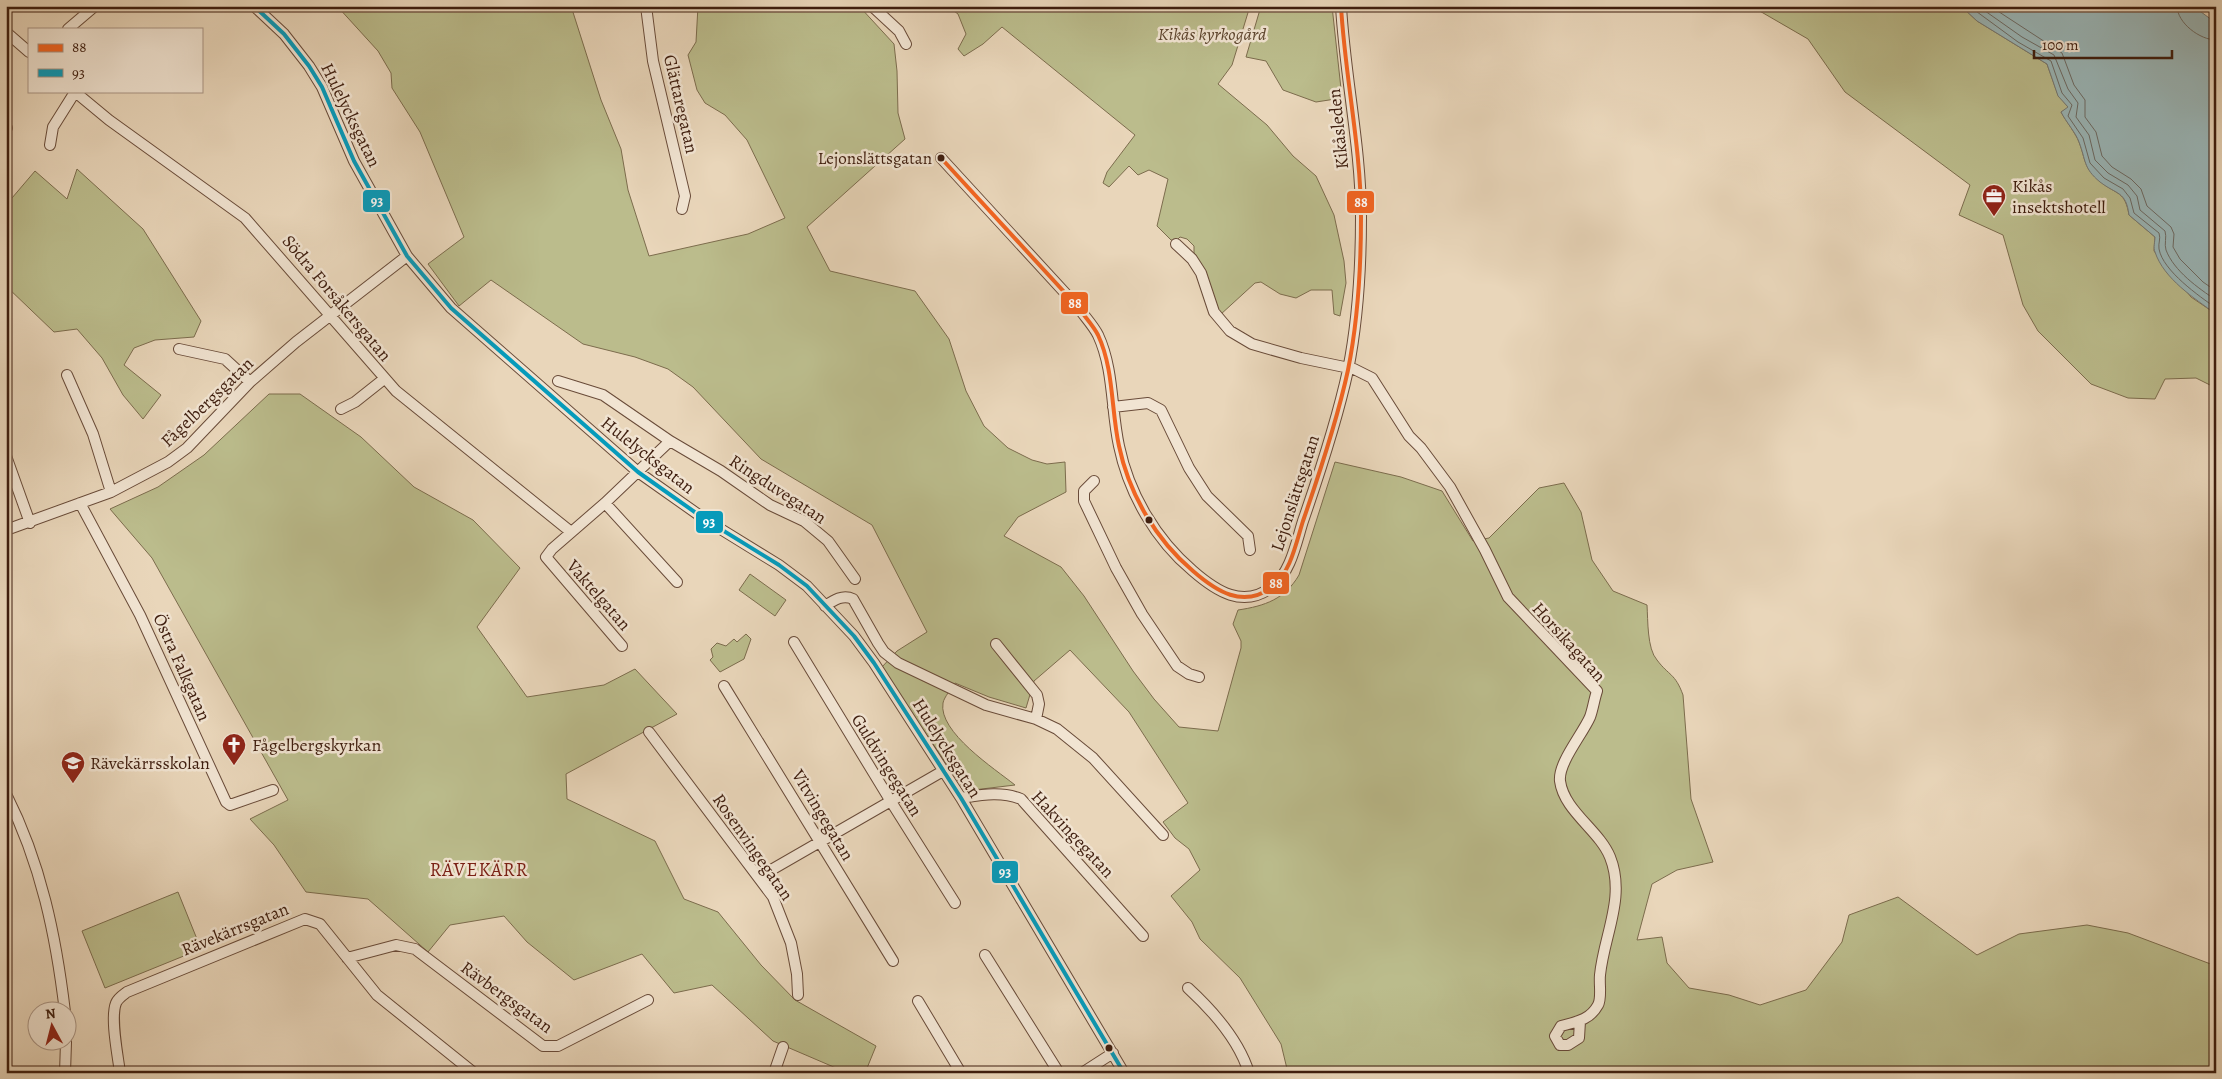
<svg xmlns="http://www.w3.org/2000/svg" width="2222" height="1079" font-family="Alegreya,serif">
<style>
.green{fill:#bbbc8c;stroke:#7c6c4d}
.water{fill:#9ab7b9;stroke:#757975}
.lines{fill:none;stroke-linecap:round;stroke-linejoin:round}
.shore{stroke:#6c6a64;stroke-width:1}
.minor-casing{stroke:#694b39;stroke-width:12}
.minor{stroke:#f1e4d2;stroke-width:10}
.bus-1-casing{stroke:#f1e4d2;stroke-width:8}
.bus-2-casing{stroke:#f1e4d2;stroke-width:8}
.bus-1{stroke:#f26522;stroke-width:4}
.bus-2{stroke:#069bbb;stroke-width:4}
.bus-dot{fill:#3e1d0e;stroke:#f1e4d2;stroke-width:2}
.labels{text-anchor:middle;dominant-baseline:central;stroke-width:5;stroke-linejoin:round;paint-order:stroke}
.bus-label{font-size:17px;fill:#3e1d0e;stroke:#f1e4d2;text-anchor:end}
.park-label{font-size:18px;font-style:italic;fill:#5d452e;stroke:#f1e4d2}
.street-label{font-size:18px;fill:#3e1d0e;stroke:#f1e4d2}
.poi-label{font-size:18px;fill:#3e1d0e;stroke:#f1e4d2;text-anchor:start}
.neighbourhood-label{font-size:19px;letter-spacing:1px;fill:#7a1f14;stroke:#f1e4d2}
.line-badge{stroke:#f1e4d2;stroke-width:2}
.badge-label{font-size:14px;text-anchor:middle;font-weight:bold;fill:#fff}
</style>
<rect width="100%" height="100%" fill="#e9d6ba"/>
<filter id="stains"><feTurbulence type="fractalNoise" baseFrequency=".004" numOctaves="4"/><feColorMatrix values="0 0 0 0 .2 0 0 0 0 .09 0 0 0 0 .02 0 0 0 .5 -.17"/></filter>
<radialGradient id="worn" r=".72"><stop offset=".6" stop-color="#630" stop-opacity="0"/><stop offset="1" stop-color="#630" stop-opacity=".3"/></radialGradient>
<path class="green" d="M337 6H571L601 100 621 149 628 190 649 256 748 234 785 218 747 140 725 115 705 103 697 90 688 55 696 42 698 6H859L894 44 897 71 898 113 905 139 807 227 830 271 915 291 949 339 966 391 984 426 1008 448 1032 460 1047 464 1065 462 1066 492 1018 517 1004 536 1061 567 1084 596 1133 671 1154 699 1179 727 1218 731 1241 648V641L1233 624 1238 610C1265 606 1285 599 1299 575L1335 462 1401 477 1442 491 1473 541 1489 538 1539 488 1564 483 1581 512 1592 560 1613 591 1647 605C1648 620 1647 649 1657 660 1669 676 1675 673 1683 695L1691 799 1713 862 1677 870 1652 884 1637 940 1662 937 1667 963 1689 988 1729 995 1760 1005 1806 990 1842 942 1849 915 1898 897 1977 955 2019 934 2087 925 2128 933 2216 966V1073H1288L1281 1044 1240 978 1200 939 1192 922 1171 896 1200 870 1189 849 1175 838 1163 822 1188 803 1129 712 1070 650 1034 681 1026 708 989 697 955 683C952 688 944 697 943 703 938 732 995 769 1015 785L965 791 881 668 897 651 927 632 872 525 761 459 693 387 668 369 635 357 583 344 491 280 459 306 428 264 464 237 420 132 392 88 391 73 378 51Z
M947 6H1250L1232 65 1218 84 1267 125 1293 156 1316 176 1334 215 1344 261 1346 283 1340 316 1334 314 1332 290H1311L1296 298 1280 294 1261 282 1255 283 1220 315 1209 282 1194 253V246L1187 239 1180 237 1176 241 1171 240 1157 226 1168 179 1149 170 1138 175 1129 166 1109 187 1103 183 1107 172 1135 135 1002 27 983 44 964 56 958 49 966 34 958 14Z
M1261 6H1332L1342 98 1316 102 1283 90 1266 61 1246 57Z
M1751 6H1961L1977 21 2047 64 2058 95 2069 108 2061 112C2066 121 2076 134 2079 142 2086 160 2083 168 2101 182 2117 195 2125 191 2129 215L2155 237 2154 251 2191 297 2216 314V388L2196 378 2165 379 2155 399 2128 398 2091 384 2038 331 2023 305 2003 235 1959 215 1970 185 1845 92 1808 39Z
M77 169 143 229 201 321 194 337 155 340 134 348 124 365 161 395 143 419 123 395 102 358 77 329 54 332 6 286V205L35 171 67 199Z
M269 394H300L361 437 414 487 473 520 520 568 477 627 527 697 604 685 635 669 677 714 566 774 567 799 655 841 684 899 718 912 761 965 795 1000 876 1046 865 1073H842L843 1071 773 1041 712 985 674 993 642 954 574 980 527 942 504 916 450 925 428 952 368 899 306 892 274 845 250 819 288 800 152 558 110 509 158 487 204 455Z
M750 574 786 600 775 616 739 590Z
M746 634 751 639 744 659 720 672 710 660 713 657 711 649 717 643 726 646 734 639 737 642Z
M178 892 201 949 105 988 82 931Z"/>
<path class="water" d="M1961 6H2193L2216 23V314C2194 298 2164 279 2155 252 2153 248 2155 241 2155 237L2129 215C2126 191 2117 195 2100 182 2083 168 2086 160 2079 142 2076 133 2066 122 2061 112L2068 107 2058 96 2047 64 1977 21Z"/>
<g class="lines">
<path class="shore" d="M1969 6 2018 42 2051 61 2062 93 2072 105 2068 116 2083 138 2090 163 2104 178 2123 189 2130 198 2134 213 2159 233C2161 239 2158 243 2159 249 2163 271 2199 296 2216 308
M1978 6 2022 37 2054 55 2068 89 2078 103 2076 117 2089 135 2095 160 2108 173 2128 185 2137 196 2140 210 2165 231C2167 237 2164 244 2166 250 2174 271 2198 288 2216 300
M1990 6 2062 53 2074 85 2085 100V117L2096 132 2102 156 2112 167 2131 179 2141 189 2147 206 2171 227 2174 234 2173 247 2180 259 2203 282 2216 291
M2177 6C2177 23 2200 40 2216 40"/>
<g class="minor-casing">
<path id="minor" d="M254 6 284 34 309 66 322 87 354 161 407 256 451 308 638 472 706 520 779 565 807 586 854 636 874 663 961 798 1124 1073
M646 6 653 61 685 196 682 209
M872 6 899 31 906 44
M68 29 95 6
M6 32 29 52
M74 91 109 120 245 218 396 391 571 532
M6 128H7
M50 145 53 127 75 92
M941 158 1078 307C1084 316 1093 325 1098 335 1114 369 1111 410 1119 446 1129 494 1156 540 1193 571 1216 591 1243 609 1272 587 1291 572 1296 543 1303 521 1320 472 1337 421 1348 370 1358 320 1361 268 1361 217 1361 147 1345 77 1341 6
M1176 244 1192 259 1201 273 1214 312 1230 331 1252 344 1301 358 1354 369 1372 378 1409 436 1421 448 1450 487 1485 550 1508 597 1597 691C1594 700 1593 709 1590 717 1582 735 1558 763 1560 781 1564 811 1599 830 1610 857 1626 897 1604 935 1600 975 1599 984 1602 998 1598 1005 1590 1020 1576 1022 1561 1026L1555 1036 1560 1045H1568L1579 1038 1580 1021
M179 349 225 359 250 382
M67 375 93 434 111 492
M558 381 603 395 670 441 605 503 552 549 546 557 622 646
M1113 407 1148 403 1161 410 1189 468 1207 496 1248 536 1250 550
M341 409 355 402 384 379
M670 441 721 471 770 505 804 521 828 541 855 579
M6 456 30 523
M1094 481 1084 491V501L1116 568 1142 614 1177 666 1189 674 1199 677
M80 503 140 615 226 802 230 805 273 790
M605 503 677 582
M6 530 111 492 168 462 187 448 250 382 296 342 407 256
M825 606C834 600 843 594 853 599L878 643 884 652 898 663 986 705 1036 719 1057 729 1093 758 1163 835
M794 642 890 800 955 903
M996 644 1037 695 1039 704 1036 719
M724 686 893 961
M649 732 773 897 791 943 797 974 798 995
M6 794C41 863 56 936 65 1012
M961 798C981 795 1001 791 1021 799L1143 936
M759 877 943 771
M985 955 1059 1073
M347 958 396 945 415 949 543 1046H558L648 1000
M1188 988C1213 1011 1239 1040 1249 1073
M918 1001 961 1073
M65 1073 66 1042
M120 1073C118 1056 110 1018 116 1003 118 998 123 995 127 992L305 919 320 924 377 995 474 1073
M774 1073 783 1047
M1082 1073 1113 1053"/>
</g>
<use href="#minor" class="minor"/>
<g class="bus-1-casing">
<path id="bus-1" d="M941 158 1078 307C1084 316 1093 325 1098 335 1114 369 1111 410 1119 446 1129 494 1156 540 1193 571 1216 591 1243 609 1272 587 1291 572 1296 543 1303 521 1320 472 1337 421 1348 370 1358 320 1361 268 1361 217 1361 147 1345 77 1341 6"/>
</g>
<g class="bus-2-casing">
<path id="bus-2" d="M254 6 284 34 309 66 322 87 354 161 407 256 451 308 638 472 706 520 779 565 807 586 854 636 874 663 961 798 1124 1073"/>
</g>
<use href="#bus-1" class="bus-1"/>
<use href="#bus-2" class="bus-2"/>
</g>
<defs>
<g id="office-pin" transform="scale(1.25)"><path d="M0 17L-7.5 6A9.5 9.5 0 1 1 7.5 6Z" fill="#8f2418" stroke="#f1e4d2"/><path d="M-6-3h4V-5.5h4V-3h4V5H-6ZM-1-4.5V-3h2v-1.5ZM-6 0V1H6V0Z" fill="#fff"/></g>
<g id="church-pin" transform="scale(1.25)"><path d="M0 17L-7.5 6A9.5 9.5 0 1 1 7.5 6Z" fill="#8f2418" stroke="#f1e4d2"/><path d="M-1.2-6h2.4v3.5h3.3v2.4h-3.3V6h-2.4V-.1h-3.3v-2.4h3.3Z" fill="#fff"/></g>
<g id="school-pin" transform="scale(1.25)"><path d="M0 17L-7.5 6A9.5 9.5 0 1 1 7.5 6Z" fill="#8f2418" stroke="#f1e4d2"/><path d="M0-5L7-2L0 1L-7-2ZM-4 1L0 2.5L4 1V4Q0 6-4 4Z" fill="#fff"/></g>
</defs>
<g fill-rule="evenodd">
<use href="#office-pin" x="1994" y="196"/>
<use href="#church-pin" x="234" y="745"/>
<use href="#school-pin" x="73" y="763"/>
</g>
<g class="bus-dot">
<circle cx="941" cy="158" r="4.5"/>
<circle cx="1149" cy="520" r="4.5"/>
<circle cx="1109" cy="1048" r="4.5"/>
</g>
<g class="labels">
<g class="bus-label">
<text x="932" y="158">Lejonslättsgatan</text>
</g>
<g class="park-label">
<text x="1212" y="34">Kikås kyrkogård</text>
</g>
<g class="street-label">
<text transform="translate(681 104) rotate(77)">Glättaregatan</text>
<text transform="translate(351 115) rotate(64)">Hulelycksgatan</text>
<text transform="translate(1338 129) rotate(-96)">Kikåsleden</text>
<text transform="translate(337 298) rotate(50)">Södra Forsåkersgatan</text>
<text transform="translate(207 402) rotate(-44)">Fågelbergsgatan</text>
<text transform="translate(648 455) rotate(38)">Hulelycksgatan</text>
<text transform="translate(778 489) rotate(33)">Ringduvegatan</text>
<text transform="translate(1295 493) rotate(-72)">Lejonslättsgatan</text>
<text transform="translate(599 595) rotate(49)">Vaktelgatan</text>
<text transform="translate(1569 642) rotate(48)">Horsikagatan</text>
<text transform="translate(182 667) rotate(66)">Östra Falkgatan</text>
<text transform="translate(947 748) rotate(58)">Hulelycksgatan</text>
<text transform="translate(887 765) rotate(58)">Guldvingegatan</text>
<text transform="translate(823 815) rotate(59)">Vitvingegatan</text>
<text transform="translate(1073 834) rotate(47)">Hakvingegatan</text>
<text transform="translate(753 847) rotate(55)">Rosenvingegatan</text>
<text transform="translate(235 929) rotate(-22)">Rävekärrsgatan</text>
<text transform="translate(507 997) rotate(36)">Rävbergsgatan</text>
</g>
<g class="poi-label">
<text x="2012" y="186">Kikås<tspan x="2012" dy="21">insektshotell</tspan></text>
<text x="252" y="745">Fågelbergskyrkan</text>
<text x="90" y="763">Rävekärrsskolan</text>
</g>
<g class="neighbourhood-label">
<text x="479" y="870">RÄVEKÄRR</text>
</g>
</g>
<g class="line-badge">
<rect x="362" y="189" width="29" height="24" rx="5" fill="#069bbb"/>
<rect x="1346" y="190" width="29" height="24" rx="5" fill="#f26522"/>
<rect x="1060" y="291" width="29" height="24" rx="5" fill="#f26522"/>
<rect x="695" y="510" width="29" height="24" rx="5" fill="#069bbb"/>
<rect x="1262" y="571" width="28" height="24" rx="5" fill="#f26522"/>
<rect x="991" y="860" width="28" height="24" rx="5" fill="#069bbb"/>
</g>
<g class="badge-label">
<text x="377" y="206">93</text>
<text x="1361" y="207">88</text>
<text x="1075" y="308">88</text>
<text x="709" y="527">93</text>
<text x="1276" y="588">88</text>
<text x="1005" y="877">93</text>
</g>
<rect width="2222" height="1079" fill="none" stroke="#e9d6ba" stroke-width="25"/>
<rect x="8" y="8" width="2207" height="1064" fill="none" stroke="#3e1d0e" stroke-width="2.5"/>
<rect x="12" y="12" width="2197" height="1054" fill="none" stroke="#3e1d0e"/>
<rect x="28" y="28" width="175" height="65" fill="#f1e4d2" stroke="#a99484"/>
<rect x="38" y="44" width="25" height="8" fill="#f26522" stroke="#a99484"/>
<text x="72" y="52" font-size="15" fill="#3e1d0e">88</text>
<rect x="38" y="69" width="25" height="8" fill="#069bbb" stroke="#a99484"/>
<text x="72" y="78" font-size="15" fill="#3e1d0e">93</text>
<g transform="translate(52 1026) rotate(353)"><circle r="24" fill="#f1e4d2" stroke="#a99484"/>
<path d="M0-4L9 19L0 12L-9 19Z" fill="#8f2418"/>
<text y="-8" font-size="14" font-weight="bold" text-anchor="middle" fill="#3e1d0e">N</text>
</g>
<path d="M2034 50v8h138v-8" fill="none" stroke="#3e1d0e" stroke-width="2.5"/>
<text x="2042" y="50" font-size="15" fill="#3e1d0e" stroke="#f1e4d2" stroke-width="4" paint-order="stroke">100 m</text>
<rect width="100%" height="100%" filter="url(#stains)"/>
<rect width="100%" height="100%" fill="url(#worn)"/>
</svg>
